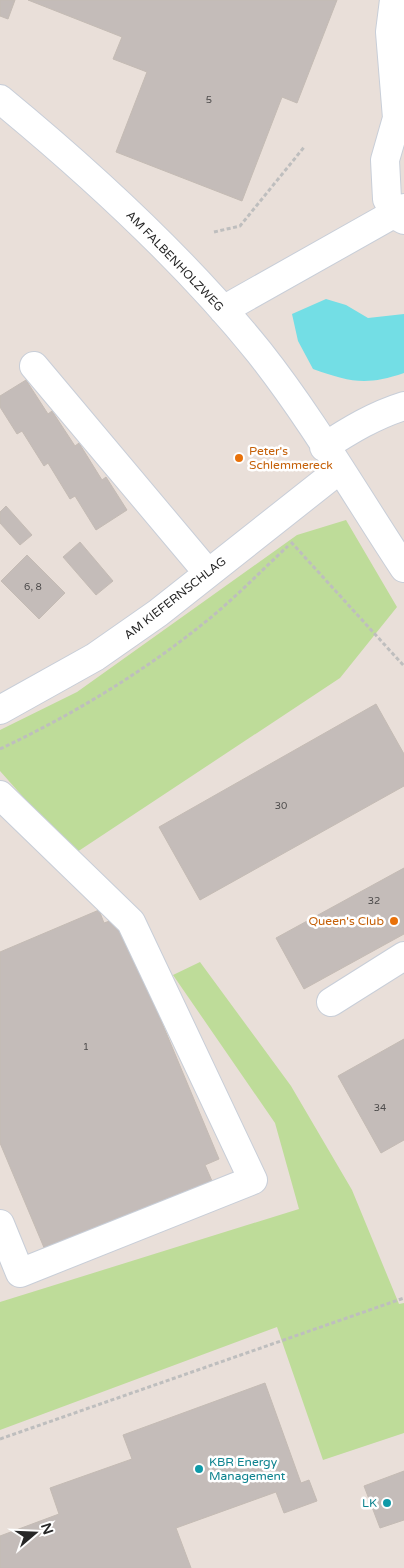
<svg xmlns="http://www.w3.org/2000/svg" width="404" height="1568" font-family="'Varela Round',sans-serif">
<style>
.green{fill:#bedc99}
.water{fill:#73dee5}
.building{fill:#c4bcb9;stroke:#c4bbb4}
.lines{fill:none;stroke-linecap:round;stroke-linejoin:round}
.minor-casing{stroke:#c8ced8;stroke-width:30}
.path{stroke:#bebebe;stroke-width:3;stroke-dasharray:4 2.5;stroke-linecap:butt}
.minor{stroke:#fff;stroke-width:28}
.food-dot{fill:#e8710a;stroke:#fff;stroke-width:2}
.culture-dot{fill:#0f9aa8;stroke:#fff;stroke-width:2}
.labels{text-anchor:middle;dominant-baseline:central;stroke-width:5;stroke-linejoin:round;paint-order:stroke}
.number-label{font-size:10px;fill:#4e4c4c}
.street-label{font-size:12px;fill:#272727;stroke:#fff}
.food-label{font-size:12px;fill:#c56008;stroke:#fff;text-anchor:start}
.culture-label{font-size:12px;fill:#0d838f;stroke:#fff;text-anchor:start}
</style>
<rect width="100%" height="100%" fill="#e9dfd9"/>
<path class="green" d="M346 520 397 607 340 678 74 854 0 771V730L77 692 297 535Z
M200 962 291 1086 352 1190 399 1304 404 1303V1433L323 1460 277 1327 0 1430V1302L299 1209 275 1123 173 975Z"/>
<path class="water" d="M326 299 346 305 368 318 404 314V373C366 386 350 382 313 369L298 341 292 314Z"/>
<path class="building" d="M0 0H15L8 19 0 16Z
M28 0H337L297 103 282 97 242 201 116 152 147 72 113 59 122 37Z
M26 380 48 414 52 411 75 446 79 443 102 480 106 477 127 510 96 530 75 496 70 499 48 463 44 466 22 431 17 434 0 407V396Z
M6 506 32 535 20 545 0 523V512Z
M80 542 113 581 96 595 63 557Z
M27 555 65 593 39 619 1 581Z
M376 704 404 754V786L200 900 159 827Z
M404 868V934L304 989 276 938Z
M99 910 104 923 118 918 219 1159 205 1165 212 1181 45 1250 0 1143V952Z
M404 1039V1140L381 1153 338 1076Z
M265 1383 301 1483 309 1480 317 1501 284 1513 276 1492 176 1528 191 1568H0V1536L59 1514 50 1488 132 1459 123 1435Z
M404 1471V1520L380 1528 364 1486Z"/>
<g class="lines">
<g class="minor-casing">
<path id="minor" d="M394 0 390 32 397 118 385 160 387 199 395 215 404 220
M0 99C91 174 185 260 259 352 312 419 357 497 404 568
M223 310 404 208
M34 366 208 573
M324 447C350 430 375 415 404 406
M0 710 95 657 158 613 339 470
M0 795 131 922 253 1180 20 1273 0 1224
M331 1002 404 956"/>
</g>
<path class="path" d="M214 232 240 226 305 146
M291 542 404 666
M0 749C72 715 142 673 204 623 233 600 260 572 288 546
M0 1439 404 1298"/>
<use href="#minor" class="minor"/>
</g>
<g class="food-dot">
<circle cx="239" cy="458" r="5"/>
<circle cx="394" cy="921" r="5"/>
</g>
<g class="culture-dot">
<circle cx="199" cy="1469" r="5"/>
<circle cx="387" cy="1503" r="5"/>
</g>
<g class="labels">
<g class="number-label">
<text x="209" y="100">5</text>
<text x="33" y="587">6, 8</text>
<text x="281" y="806">30</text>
<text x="374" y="901">32</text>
<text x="86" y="1047">1</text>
<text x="380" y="1108">34</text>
</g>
<g class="street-label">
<text transform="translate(175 261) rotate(46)">AM FALBENHOLZWEG</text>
<text transform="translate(175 598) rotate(-38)">AM KIEFERNSCHLAG</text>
</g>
<g class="food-label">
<text x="249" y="451">Peter's<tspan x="249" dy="14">Schlemmereck</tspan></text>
<text x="384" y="921" text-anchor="end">Queen's Club</text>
</g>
<g class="culture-label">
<text x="209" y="1462">KBR Energy<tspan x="209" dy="14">Management</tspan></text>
<text x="377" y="1503" text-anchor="end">LK</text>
</g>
</g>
<g transform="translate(35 1533) rotate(71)" stroke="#ffffff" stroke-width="4" paint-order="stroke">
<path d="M0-4L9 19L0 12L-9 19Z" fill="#272727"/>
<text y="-8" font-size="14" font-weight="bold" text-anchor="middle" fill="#272727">N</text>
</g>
</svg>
